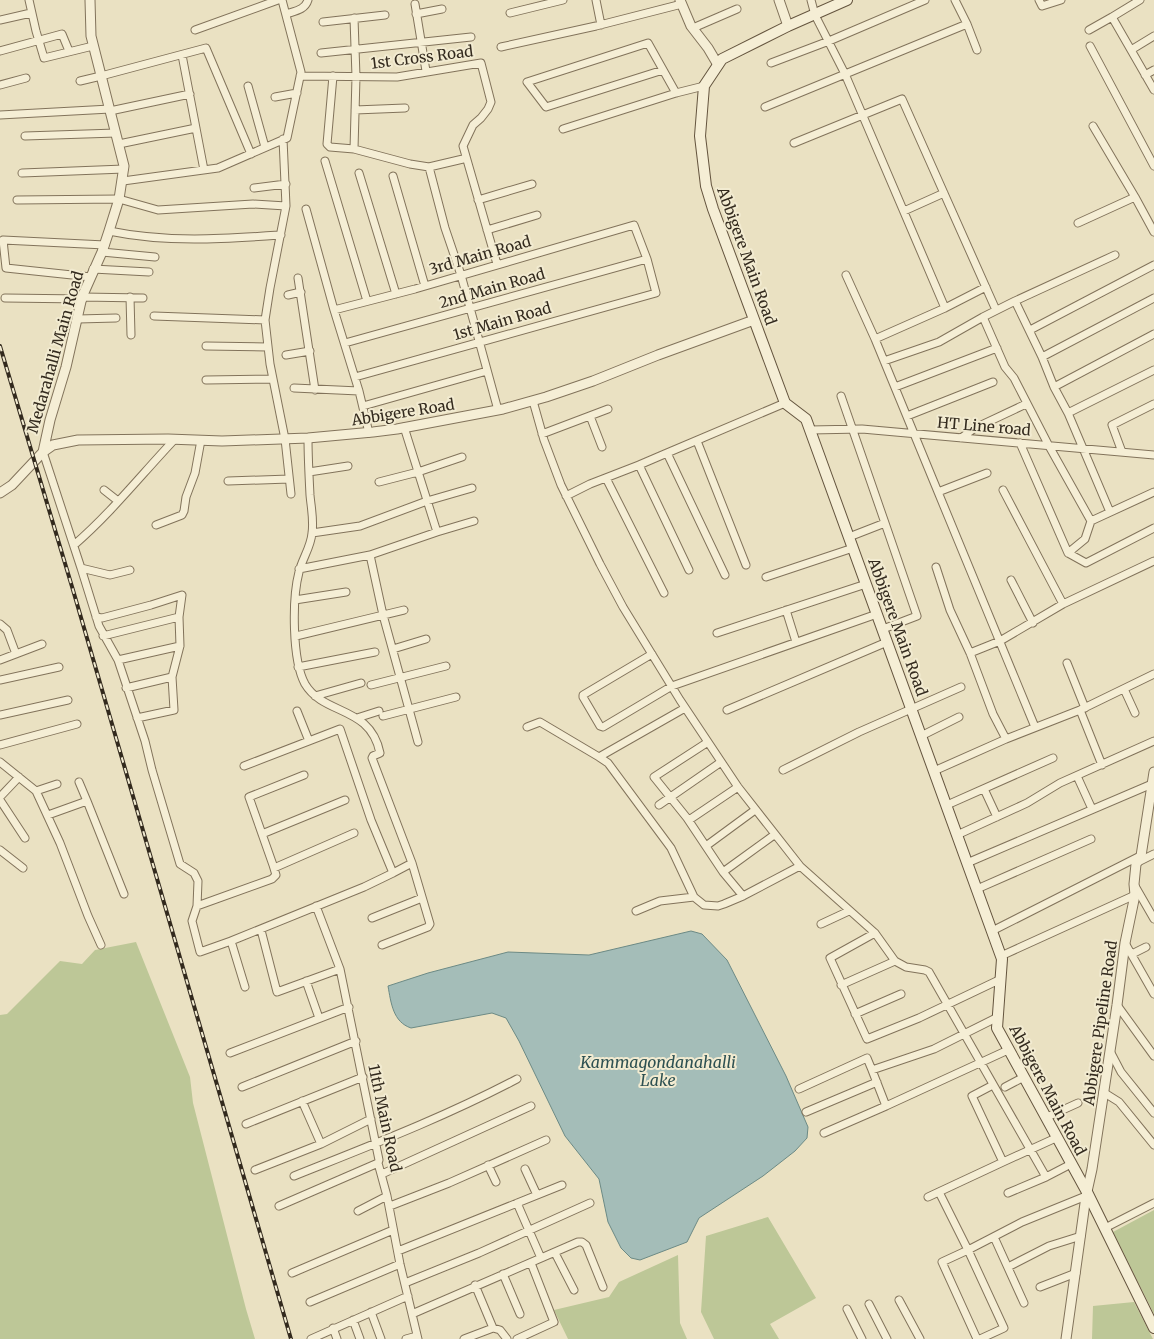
<svg xmlns="http://www.w3.org/2000/svg" width="1154" height="1339" font-family="Merriweather,serif">
<style>
.green{fill:#bdc797}
.water{fill:#a4bdb8;stroke:#6c8a85}
.lines{fill:none;stroke-linecap:round;stroke-linejoin:round}
.minor-casing{stroke:#82735b;stroke-width:9}
.tertiary-casing{stroke:#82735b;stroke-width:11}
.secondary-casing{stroke:#64543e;stroke-width:12}
.minor{stroke:#f5eed5;stroke-width:7}
.tertiary{stroke:#f5eed5;stroke-width:9}
.secondary{stroke:#f5eed5;stroke-width:10}
.rail-casing{stroke:#332a1e;stroke-width:4}
.rail{stroke:#f2ebd1;stroke-width:2;stroke-dasharray:5.5;stroke-linecap:butt}
.labels{text-anchor:middle;dominant-baseline:central;stroke-width:4;stroke-linejoin:round;paint-order:stroke}
.street-label{font-size:15px;fill:#332a1e;stroke:#f2ebd1}
.water-label{font-size:16px;font-style:italic;fill:#2e5152;stroke:#f2ebd1}
</style>
<rect width="100%" height="100%" fill="#eae1c2"/>
<path class="green" d="M136 942 190 1077 193 1103 246 1309 255 1339H0V1015L7 1014 60 961 82 964 95 950Z
M1154 1210V1314L1113 1232Z
M768 1217 816 1298 770 1324 779 1339H714L701 1312 706 1236Z
M678 1255 680 1323 687 1339H568L554 1310 609 1297 619 1282Z
M1134 1302 1153 1339H1092L1093 1306Z"/>
<path class="water" d="M691 931 702 934 727 960 786 1076 808 1127 807 1138 795 1151 763 1176 699 1218 687 1242 640 1260 631 1258 621 1248 608 1222 599 1179 565 1136 519 1041 506 1018 492 1013 411 1028C393 1022 391 1003 388 986L428 973 508 952 589 955Z"/>
<g class="lines">
<g class="minor-casing">
<path id="minor" d="M29 0 36 31 44 58 93 46
M596 0 601 25
M811 0 815 15 845 74 945 308 986 287
M1039 0 1042 6 1061 0
M1140 0 1112 17 1154 90
M415 4 426 71
M510 13 563 0
M286 14C295 11 305 10 308 0
M416 14 442 9
M354 18 356 77 354 149 410 164 429 167 463 159
M0 20 31 13
M323 22 385 15
M967 24 977 50
M693 28 737 9
M195 30 278 0
M1089 30 1112 17
M1090 46 1154 166
M501 47 596 26 682 4
M1131 50 1154 36
M0 51 62 34 69 51
M321 53 471 37
M182 55 204 170
M771 63 829 41 925 0
M663 70 546 107 527 82 648 43 676 93
M1145 75 1154 70
M300 76 397 77 481 63 491 102 488 109 481 118 473 125 463 146 497 264
M333 76 327 144 330 147 354 149
M80 81 101 76 206 48 251 154
M0 85 26 78
M248 86 265 147
M275 97 297 93
M765 107 967 24 955 0
M355 110 405 108
M110 111 190 94
M0 115 110 109
M1093 126 1135 197 1154 232
M563 129 676 93 704 86
M25 136 116 133
M283 139 286 206 270 288 265 320 270 364 285 439 291 494
M794 143 902 99 996 310
M119 144 196 128
M325 161 367 301
M429 167 445 228 461 275 498 410
M22 173 124 169
M359 173 396 294
M393 176 425 286
M123 181 218 168 287 138 301 72 282 0
M254 188 286 184
M17 200 119 199 158 210 253 204 286 206
M478 200 532 184
M306 209 334 310 359 391 369 433
M904 211 944 193
M1078 223 1135 197
M487 230 537 215
M109 231C167 243 223 239 281 235
M102 252 155 257
M1115 255 1015 301 1042 357 1054 387 1154 334
M93 269 149 272
M846 275 875 339 938 492 987 473
M91 277 6 268 3 240 105 245
M298 278 315 390
M288 295 301 292
M82 297 143 298
M130 297 131 335
M5 298 83 299
M1015 301 983 317 1005 367 1014 378 1049 446 1091 521 1154 492
M334 310 415 289 634 225 647 259 656 293 355 377
M154 316 265 320
M78 319 116 318
M1030 330 1154 265
M875 339 945 308
M345 343 647 259
M206 346 268 347
M286 355 310 351
M1042 357 1154 298
M884 361 939 342 983 317
M206 380 273 379
M895 387 997 348
M1054 387 1068 413 1154 370
M294 388 359 391
M841 396 885 523 849 537
M533 401 544 440 561 485 600 564 623 607 680 700 738 787 800 866 875 933 895 961 906 967 925 970 929 972 1046 1177 1071 1164
M363 406 487 371
M1068 413 1110 512
M590 416 602 447
M907 416 993 382
M404 427 437 532 474 521
M810 430 862 429 1154 455
M542 434 608 409
M308 438C308 457 309 476 310 495 311 507 314 520 312 533 311 547 302 559 299 572 292 599 292 660 305 684 324 716 370 705 380 753L373 756 372 758 412 863 430 924 428 927 382 945
M961 438 975 428 1026 404
M697 441 746 565
M1020 443 1068 553 1085 539 1091 521
M43 452 81 568
M1122 452 1112 425 1154 404
M667 453 785 403
M309 472 348 466
M606 478 664 593
M228 481 289 479
M379 482 418 472 462 457
M104 490 118 501
M1003 490 1063 604
M938 492 1035 727
M566 496 590 484 639 465
M156 525 182 515 184 511 186 497 195 473 201 440
M312 533 360 526 427 501 472 488
M74 545C111 513 141 475 175 439
M1068 553 1086 563 1154 528
M936 567 950 610 970 653 993 714 1006 739
M299 569 370 555
M130 570 110 575 81 568 99 626 118 660 145 741 152 770 180 864 194 873 198 881 197 906 192 921 200 952 231 941
M689 570 639 465 667 453 725 575
M766 577 853 548
M1011 580 1033 623
M295 600 346 592
M786 610 796 642
M96 617 102 618 151 605 182 595 179 617 180 646 172 677 174 710 137 718
M0 624 7 630 16 654
M883 629 917 616 885 523
M717 633 866 584
M103 636 179 617
M296 636 404 610
M393 649 426 639
M970 653 1000 641 1063 604 1154 561
M652 654 583 695V697L600 726 603 727 672 686 877 614
M0 660 42 644
M118 660 180 646
M1067 663 1085 708
M298 667 375 652
M0 680 59 667
M371 685 446 666
M126 688 172 677
M1124 689 1135 713
M315 696 361 683
M727 710 887 642
M1080 710 1102 765
M297 711 309 741
M0 715 68 700
M383 716 456 697
M357 718 379 711
M527 727 540 722 599 757 685 708
M921 736 959 717
M418 742 383 615 370 555 437 532
M708 742 654 777 687 818 723 872 743 896
M0 745 77 724
M599 757 608 763 671 848 694 897 704 905 718 906 724 904 743 896 800 866
M0 762 36 791 60 843 88 916 101 945
M244 766 340 729 371 820 393 873 364 887 231 941 245 987
M783 770 859 732 961 687
M934 771 1006 739 1080 710 1154 674
M1077 776 1092 809
M79 782 87 801
M984 789 997 817
M36 791 57 784
M0 797 19 777
M0 800 25 838
M659 805 721 762
M947 805 1053 758
M48 815 87 801 124 894
M689 820 738 787
M262 834 345 800
M957 835 1027 803 1060 783 1154 741
M706 846 755 810
M0 850 23 868
M967 863 1152 784
M1136 863 1154 854
M274 868 354 833
M723 872 774 835
M393 873 412 863
M1135 886 1154 919
M977 889 1091 839
M197 906 272 879 276 875 273 865 249 797 304 775
M316 906 340 969 379 1160 378 1163 387 1196 400 1264 418 1339
M636 911 660 901 694 897
M372 918 422 898
M821 924 849 911
M261 930 277 992 340 969
M992 931 1140 856
M875 933 830 958 867 1039 919 1018 1001 979
M1125 943 1154 994
M1132 954 1146 947
M1001 956 1135 895
M306 981 319 1018
M841 985 895 961
M1117 1005 1154 1056
M855 1014 901 994
M1110 1051 1121 1072 1154 1113
M230 1053 349 1007
M993 1085 972 1096 1003 1162 1058 1137
M242 1087 356 1041
M1005 1087 1024 1077
M799 1089 867 1058 872 1070 934 1049 998 1017
M1103 1092 1119 1102 1154 1145
M302 1101 321 1144
M886 1106 1008 1050
M806 1112 877 1082
M1047 1117 1078 1103
M246 1124 363 1077
M824 1133 886 1106 872 1070
M488 1165 496 1182
M525 1169 537 1195
M255 1170 321 1144 371 1119
M382 1174 531 1106
M294 1176C369 1146 445 1117 517 1079
M939 1192 968 1250 942 1262 977 1339
M1008 1193 1046 1177
M928 1197 1003 1162
M517 1203 541 1258
M279 1206 378 1163
M390 1206 449 1183 546 1140
M358 1211 387 1196
M1105 1228 1154 1203
M994 1237 1024 1303
M398 1251 562 1185
M555 1253 574 1290
M1008 1267 1049 1246 1081 1236
M292 1273 393 1230
M503 1274 520 1314
M405 1283 479 1253 590 1203
M475 1285 493 1328
M1040 1287 1076 1273
M899 1300 920 1339
M310 1302 400 1264
M869 1304 887 1339
M847 1309 862 1339
M371 1312 381 1339
M412 1314 578 1242H582L586 1245 603 1287
M353 1320 360 1339
M333 1328 337 1339
M311 1339 408 1296
M406 1339 417 1336
M464 1339 493 1328 500 1330 507 1339
M517 1339 554 1322 531 1263
M980 1339 1004 1328 968 1250 1022 1222 1086 1196"/>
</g>
<g class="tertiary-casing">
<path id="tertiary" d="M680 0 691 26 708 48 718 65
M779 0 788 26
M43 452 50 420 66 367 82 297 102 252 109 231 119 199 124 166 91 36 90 0
M0 493 12 485 43 452 53 445 78 440 168 439 222 441 308 438 373 432 397 429 503 409 546 397 593 381 658 355 754 320
M1066 1339 1086 1196 1092 1169 1117 1005 1125 943 1135 895 1134 884 1136 864 1141 856 1154 772"/>
</g>
<g class="secondary-casing">
<path id="secondary" d="M847 0 788 26 722 59 704 86 700 136 706 186 713 209 785 403 806 419 1002 959 997 1028 1087 1192 1154 1328"/>
</g>
<use href="#minor" class="minor"/>
<use href="#tertiary" class="tertiary"/>
<use href="#secondary" class="secondary"/>
<g class="rail-casing">
<path id="rail" d="M0 346 73 590 291 1339"/>
</g>
<use href="#rail" class="rail"/>
</g>
<g class="labels">
<g class="street-label">
<text transform="translate(422 57) rotate(-7)">1st Cross Road</text>
<text transform="translate(480 255) rotate(-16)">3rd Main Road</text>
<text transform="translate(747 256) rotate(70)">Abbigere Main Road</text>
<text transform="translate(492 288) rotate(-16)">2nd Main Road</text>
<text transform="translate(502 321) rotate(-16)">1st Main Road</text>
<text transform="translate(55 352) rotate(-74)">Medarahalli Main Road</text>
<text transform="translate(403 412) rotate(-9)">Abbigere Road</text>
<text transform="translate(984 426) rotate(5)">HT Line road</text>
<text transform="translate(898 627) rotate(70)">Abbigere Main Road</text>
<text transform="translate(1100 1023) rotate(-82)">Abbigere Pipeline Road</text>
<text transform="translate(1048 1090) rotate(62)">Abbigere Main Road</text>
<text transform="translate(385 1118) rotate(78)">11th Main Road</text>
</g>
<g class="water-label">
<text x="658" y="1062">Kammagondanahalli<tspan x="658" dy="18">Lake</tspan></text>
</g>
</g>
</svg>
